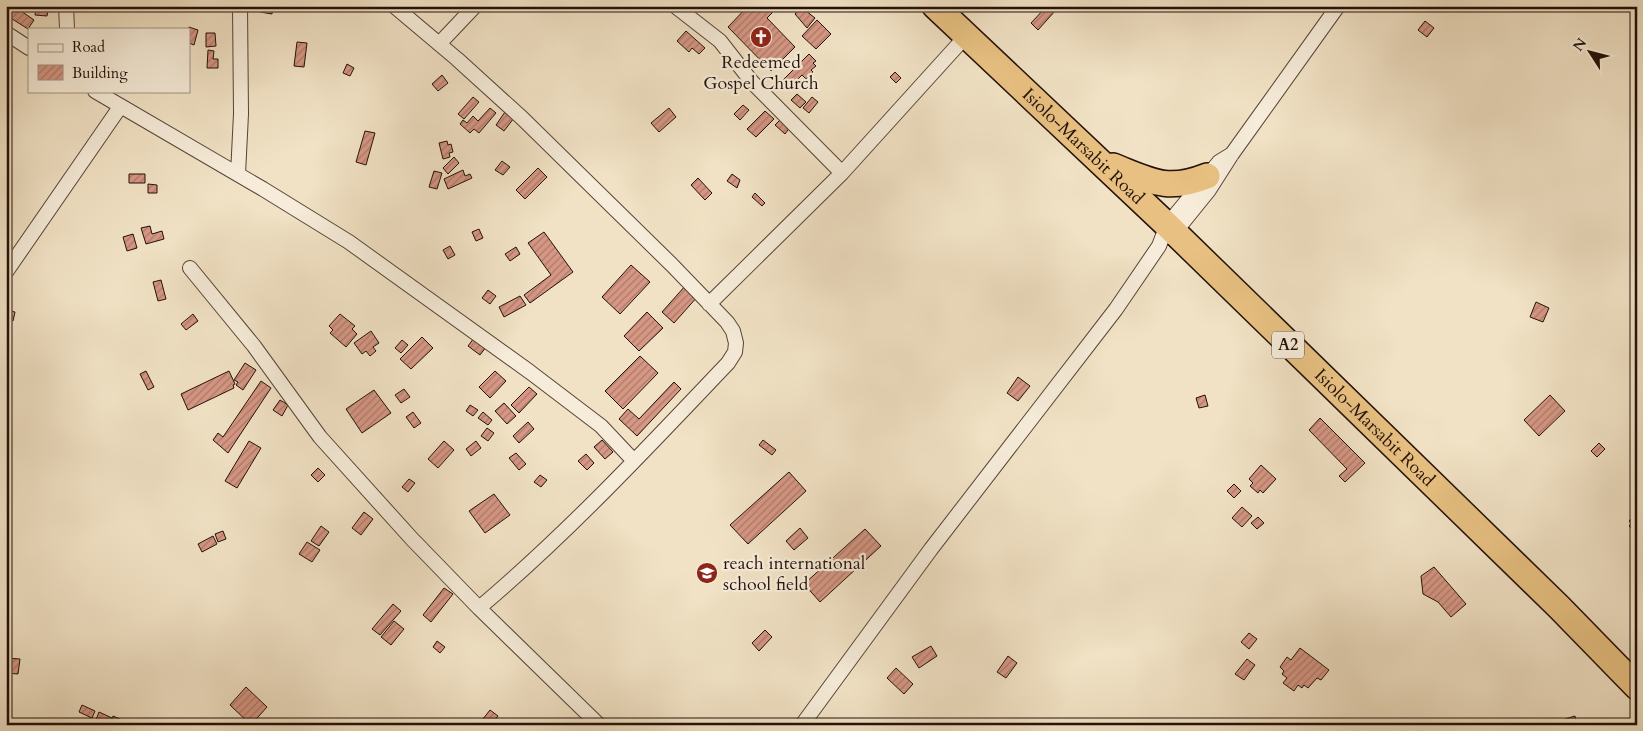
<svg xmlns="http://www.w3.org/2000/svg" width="1643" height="731" font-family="Cardo,serif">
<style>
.building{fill:url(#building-hatch);stroke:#231009}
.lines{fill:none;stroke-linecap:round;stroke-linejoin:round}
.street-casing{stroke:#564438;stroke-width:16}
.highway-casing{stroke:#231009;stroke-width:28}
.street{stroke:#f6ecd9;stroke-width:14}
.highway{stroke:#e8c182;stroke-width:25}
.labels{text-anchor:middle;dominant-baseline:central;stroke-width:4.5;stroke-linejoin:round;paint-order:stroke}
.shield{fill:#f6ecd9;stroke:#625247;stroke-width:1}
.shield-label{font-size:16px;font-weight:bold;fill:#231009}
.poi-label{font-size:18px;fill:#231009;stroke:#f6ecd9}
.street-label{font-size:18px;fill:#231009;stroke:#f6ecd9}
</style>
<defs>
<pattern id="building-hatch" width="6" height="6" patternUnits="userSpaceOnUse" patternTransform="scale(1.25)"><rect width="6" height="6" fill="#d69784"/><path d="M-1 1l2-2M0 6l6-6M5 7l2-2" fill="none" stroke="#ad7a6a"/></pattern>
</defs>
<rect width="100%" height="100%" fill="#f1e2c5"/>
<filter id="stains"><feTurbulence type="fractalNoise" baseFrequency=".004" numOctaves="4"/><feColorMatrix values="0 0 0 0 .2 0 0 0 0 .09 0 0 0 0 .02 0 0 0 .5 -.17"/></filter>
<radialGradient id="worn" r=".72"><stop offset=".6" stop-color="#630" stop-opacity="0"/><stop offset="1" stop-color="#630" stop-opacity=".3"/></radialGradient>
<path class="building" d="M7 6H14L34 20 28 29 6 15Z
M36 6H49L47 16 35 15Z
M261 6H273L272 14 260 12Z
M748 6H775L777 8 767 18 795 47 771 71 728 27Z
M1047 6H1054L1052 8 1055 11 1038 30 1031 23Z
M801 7 815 18 807 28 795 14Z
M817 20 831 34 816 49 802 36Z
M1425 21 1434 28 1427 37 1418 30Z
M189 27 198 30 194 45 189 43Z
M686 31 705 48 699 54 692 48 689 52 677 41Z
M206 33H215L216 46 206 47Z
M297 42 307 43 304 67 294 66Z
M208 50 214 51 213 59H218V68H207Z
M809 54 816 61 813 63 816 66 811 70 813 72 806 79 802 75 790 87 783 80Z
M347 64 354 68 350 76 343 73Z
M895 72 901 78 896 83 890 77Z
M442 75 448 83 438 91 432 84Z
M797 94 806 102 800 108 791 100Z
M473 97 479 102 464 119 458 114Z
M812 97 818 102 809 113 803 108Z
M743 105 749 110 740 120 734 114Z
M490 108 496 113 479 133 474 129 470 133 460 124 463 120 467 123 473 116 478 121Z
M669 108 676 117 659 132 651 123Z
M765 111 774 119 756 137 747 129Z
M505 112 514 118 504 131 496 125Z
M781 119 790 127 785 134 775 125Z
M365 131 375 133 366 165 356 162Z
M447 141 448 145 451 144 453 152 449 153 450 157 443 159 439 143Z
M454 157 459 163 448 174 443 168Z
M502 161 510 167 503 175 495 170Z
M538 168 547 177 525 199 516 190Z
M463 170 465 176 470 174 472 178 448 189 444 179Z
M434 171 442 173 437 189 429 187Z
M129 174H145V183H129Z
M732 174 740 180 737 188 727 181Z
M698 178 712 193 705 200 691 185Z
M148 184 157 185V193H148Z
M755 193 765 203 762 206 752 197Z
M150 226 152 234 162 231 164 239 146 244 141 228Z
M479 229 483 238 476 241 472 232Z
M544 232 573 272 530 303 524 295 551 275 528 243Z
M133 234 137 248 127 251 123 237Z
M450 246 455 255 448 259 443 250Z
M516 247 520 254 510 261 505 254Z
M631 265 650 282 620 314 602 297Z
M161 280 166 299 158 301 153 282Z
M686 285 698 296 674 323 662 312Z
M488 290 496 296 490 304 482 298Z
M520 296 526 305 504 317 499 307Z
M1536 302 1549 308 1543 322 1530 317Z
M6 310 15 312 13 321 6 319Z
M647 312 663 328 639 351 624 336Z
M193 314 198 321 186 330 181 324Z
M340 314 355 326 352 329 357 334 346 347 330 333 333 330 329 326Z
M371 331 379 343 373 347 376 351 370 356 366 351 362 354 354 343Z
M422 337 433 348 411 369 400 359Z
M474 338 486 347 480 355 468 346Z
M402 340 408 345 401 353 395 348Z
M640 356 658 373 623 409 605 391Z
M245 363 256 370 243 390 236 385 238 382 234 380Z
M146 371 154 387 148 390 140 374Z
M229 371 235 384 233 385 234 388 188 410 181 394Z
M495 371 506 381 490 398 479 387Z
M1018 377 1030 386 1018 401 1007 393Z
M261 381 271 388 228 453 213 440 218 433 223 437Z
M674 382 681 389 637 436 619 419 628 409 639 419Z
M529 387 537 394 519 413 511 405Z
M404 389 410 397 401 403 395 395Z
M374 390 391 413 362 433 346 409Z
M1205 395 1208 406 1199 408 1196 398Z
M1550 395 1565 411 1539 436 1524 420Z
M280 400 288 405 282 416 273 410Z
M504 403 516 416 507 424 495 411Z
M470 405 478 410 473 416 466 411Z
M413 412 421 423 414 428 406 417Z
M483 412 492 420 488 425 478 418Z
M1320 418 1365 463 1345 482 1339 476 1347 469 1309 430Z
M528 422 534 429 519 443 513 436Z
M487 428 494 433 488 441 481 436Z
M602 440 613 452 605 459 594 447Z
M763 440 776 450 772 455 759 445Z
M249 441 261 448 237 488 225 481Z
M444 441 454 450 438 468 428 459Z
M476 441 481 448 471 456 466 449Z
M1599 443 1605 449 1597 457 1591 451Z
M516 453 526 464 519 470 509 458Z
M586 454 594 463 587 470 578 461Z
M1261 465 1276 479 1263 493 1260 490 1258 493 1250 486 1253 483 1249 479Z
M318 468 325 475 318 482 311 475Z
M789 472 806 491 748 544 730 525Z
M540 475 547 480 541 487 534 482Z
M409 479 415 483 408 492 402 487Z
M1234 484 1241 491 1234 498 1227 491Z
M494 494 510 515 485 533 469 511Z
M1242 507 1252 516 1242 527 1232 518Z
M364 512 373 519 361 535 352 528Z
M1258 517 1264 523 1257 529 1251 523Z
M1633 517 1637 519V527L1633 530 1629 526 1632 523 1629 521Z
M321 526 329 532 319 546 311 541Z
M800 528 808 538 794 550 786 541Z
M865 529 881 546 820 602 804 584Z
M223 531 226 539 218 542 215 534Z
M213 536 217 544 202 552 198 544Z
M307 542 320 550 312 562 299 554Z
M1434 567 1466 604 1451 617 1438 602 1423 594 1421 576Z
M444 588 453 594 431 622 423 615Z
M393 604 401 611 380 635 372 629Z
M394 621 404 629 391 645 381 637Z
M765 630 772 637 759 651 752 643Z
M1249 633 1257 639 1249 649 1241 642Z
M437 641 445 647 440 653 433 647Z
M931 646 937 656 919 668 912 657Z
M1300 648 1329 670 1321 680 1317 678 1308 688 1304 685 1302 688 1298 685 1294 691 1283 683 1287 678 1282 674 1284 671 1280 667 1287 657 1291 660Z
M1008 656 1017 663 1006 678 997 672Z
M6 658 20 659 18 674 6 673Z
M1247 659 1255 665 1244 680 1235 674Z
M896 668 913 684 904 694 887 678Z
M246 687 267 707 251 725 230 705Z
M82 705 95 711 92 718 79 712Z
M490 710 498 716 491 725H480L479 724Z
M99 712 112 718 109 725H94Z
M113 716 134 725H109Z
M1575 716 1577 725H1566L1565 719Z"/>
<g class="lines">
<g class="street-casing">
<path id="street" d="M66 6 67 29
M394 6 457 59 522 118 672 265 727 322 733 331 736 343 735 352 728 363C648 447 568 533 479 608L599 725
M675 6 720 41 752 82 842 173
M6 33 29 48
M439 44 475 6
M95 91 263 189 349 242 530 372 601 426 634 461
M238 174 241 114 240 6
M1171 237 1209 190 1232 154 1338 6
M190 268 254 346 320 437 412 539 479 608
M6 272 120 107
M709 304 842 173 966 36
M802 725 931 549 1116 309 1159 246 1167 225 1219 162 1232 154"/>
</g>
<g class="highway-casing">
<g id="highway">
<path id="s1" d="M935 6 1167 225 1559 607 1637 687"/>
<path d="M1113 166C1151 181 1167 192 1207 176"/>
</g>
</g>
<use href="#street" class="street"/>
<use href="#highway" class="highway"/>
</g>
<defs>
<g id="church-disc" transform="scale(1.125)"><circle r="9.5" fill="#8f2418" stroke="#f6ecd9"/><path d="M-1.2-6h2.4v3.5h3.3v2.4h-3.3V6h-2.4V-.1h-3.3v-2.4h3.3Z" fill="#fff"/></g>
<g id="school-disc" transform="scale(1.125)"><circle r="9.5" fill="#8f2418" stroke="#f6ecd9"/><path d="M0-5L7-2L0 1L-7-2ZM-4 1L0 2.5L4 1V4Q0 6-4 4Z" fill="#fff"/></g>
</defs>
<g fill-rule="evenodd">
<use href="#church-disc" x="761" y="37"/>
<use href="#school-disc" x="707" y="573"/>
</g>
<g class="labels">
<rect class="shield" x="1272" y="331.5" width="32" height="27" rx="4"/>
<g class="shield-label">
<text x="1288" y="345">A2</text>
</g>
<g class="poi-label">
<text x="761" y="62">Redeemed<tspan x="761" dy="21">Gospel Church</tspan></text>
<text x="723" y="563" text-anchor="start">reach international<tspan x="723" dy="21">school field</tspan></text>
</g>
<g class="street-label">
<text stroke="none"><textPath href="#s1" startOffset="204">Isiolo-Marsabit Road</textPath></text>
<text stroke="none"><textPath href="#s1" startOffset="609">Isiolo-Marsabit Road</textPath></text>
</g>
</g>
<rect width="1643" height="731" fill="none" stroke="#f1e2c5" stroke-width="25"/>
<rect x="8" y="8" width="1628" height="716" fill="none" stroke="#231009" stroke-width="2.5"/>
<rect x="12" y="12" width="1618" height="706" fill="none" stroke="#231009"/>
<rect x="28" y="28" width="162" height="65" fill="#f6ecd9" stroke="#a29486"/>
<rect x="38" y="44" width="25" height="8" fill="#f6ecd9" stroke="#a29486"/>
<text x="72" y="52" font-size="15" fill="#231009">Road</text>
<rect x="38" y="65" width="25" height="15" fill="url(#building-hatch)" stroke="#a29486"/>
<text x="72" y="78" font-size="15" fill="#231009">Building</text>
<g transform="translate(1590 52) rotate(306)" stroke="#f6ecd9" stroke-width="4" paint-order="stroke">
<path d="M0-4L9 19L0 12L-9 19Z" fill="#231009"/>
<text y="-8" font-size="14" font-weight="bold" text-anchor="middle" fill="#231009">N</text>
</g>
<rect width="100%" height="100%" filter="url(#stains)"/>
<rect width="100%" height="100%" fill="url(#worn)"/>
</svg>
